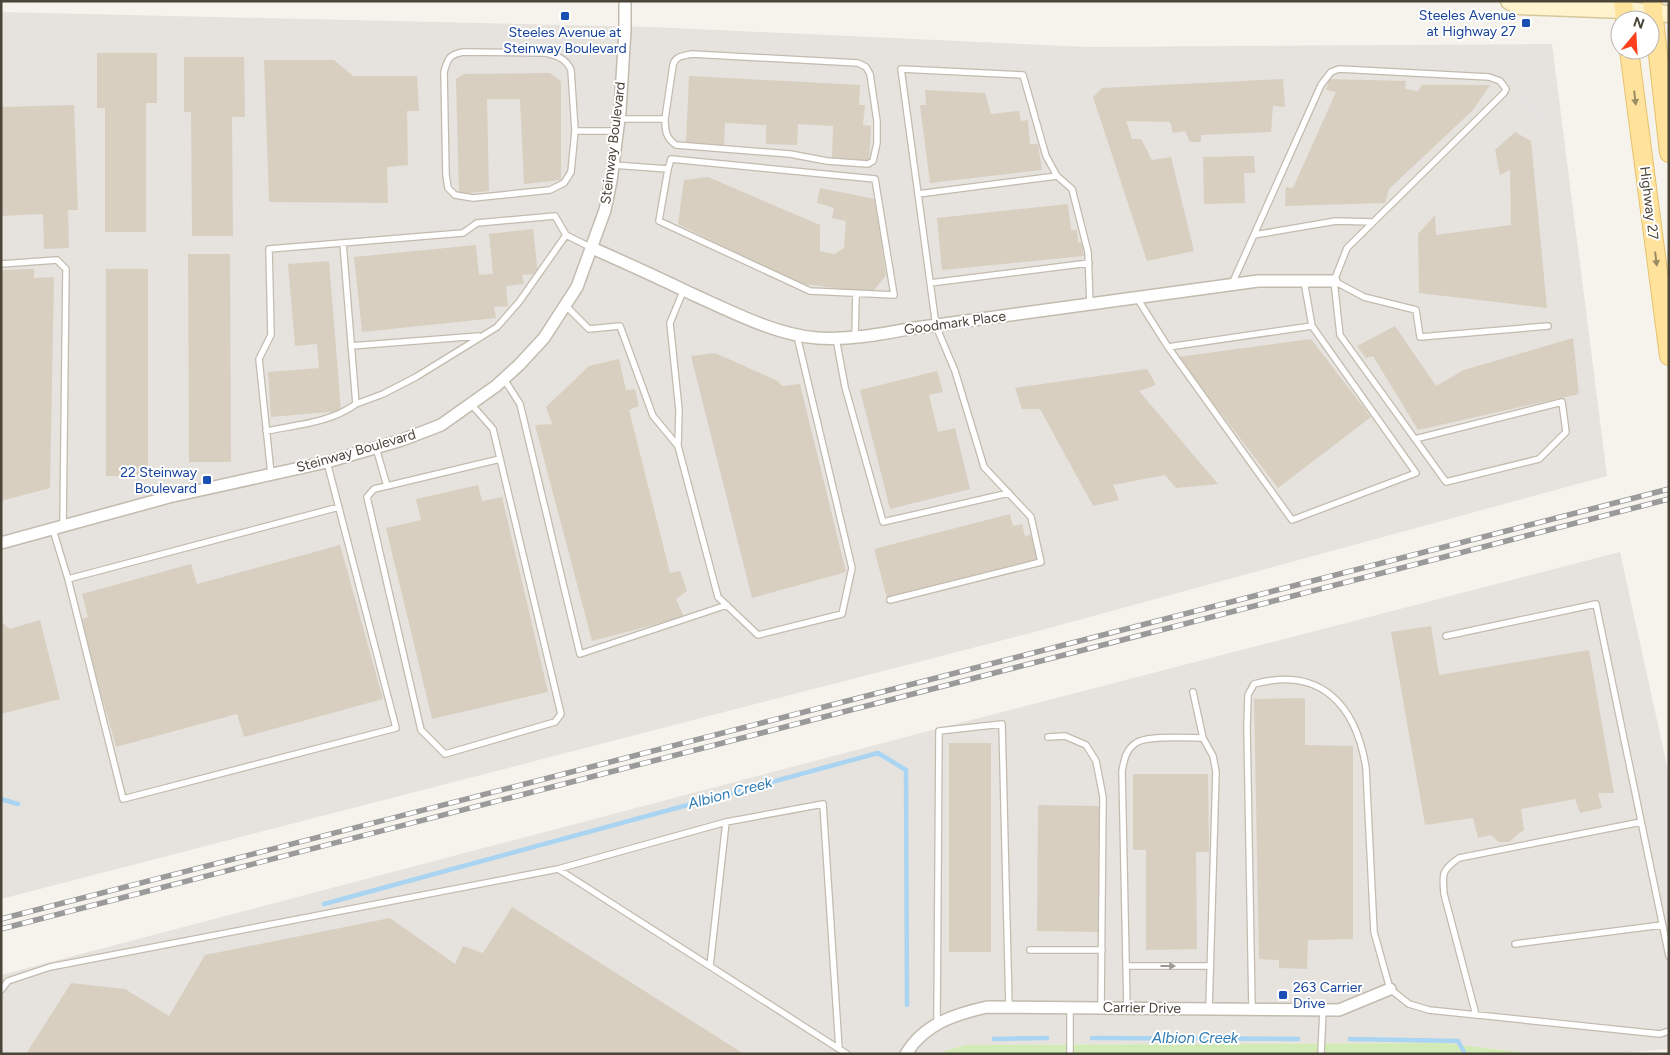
<svg xmlns="http://www.w3.org/2000/svg" width="1670" height="1055" font-family="Figtree,sans-serif">
<style>
.industrial{fill:#e6e2dd}
.green{fill:#d2eab5}
.parking{fill:#e5e3e0}
.lines{fill:none;stroke-linecap:round;stroke-linejoin:round}
.stream{stroke:#a9d4f2;stroke-width:4.5}
.building{fill:#d8cfc1}
.lane-casing{stroke:#c2bbae;stroke-width:8}
.street-casing{stroke:#c2bbae;stroke-width:14}
.secondary-casing{stroke:#d6c79b;stroke-width:19}
.primary-casing{stroke:#e6c16a;stroke-width:20}
.lane{stroke:#fff;stroke-width:5.5}
.street{stroke:#fff;stroke-width:11}
.secondary{stroke:#fff3cd;stroke-width:16}
.primary{stroke:#ffe39c;stroke-width:18}
.rail-casing{stroke:#9a9a9a;stroke-width:5.5}
.rail{stroke:#fff;stroke-width:4;stroke-dasharray:11;stroke-linecap:butt}
.oneway{fill:#9c8c66}
.oneway2{fill:#9c9892}
.transit-dot{fill:#1a4fb4;stroke:#fff;stroke-width:2}
.labels{text-anchor:middle;dominant-baseline:central;stroke-width:4;stroke-linejoin:round;paint-order:stroke}
.transit-label{font-size:14px;fill:#164399;stroke:#fff;text-anchor:end}
.street-label{font-size:14px;fill:#4b4439;stroke:#fff}
.water-label{font-size:15px;font-style:italic;fill:#2e7ab2;stroke:#fff}
</style>
<rect width="100%" height="100%" fill="#f6f3ec"/>
<path class="industrial" d="M1 12 652 27 1089 47 1552 44 1607 476 1038 631 1 899Z
M1620 552 1669 775V1049L1606 1054H1536L1444 1043 965 1045 936 1054H1V975L921 733Z"/>
<path class="green" d="M1444 1043 1536 1054H936L965 1045Z"/>
<path class="parking" d="M1523 90 1550 117 1541 125 1514 98Z"/>
<g class="lines">
<path class="stream" d="M1 799 18 804
M324 904 878 753 906 770 907 1005
M1092 1038 1298 1039
M994 1039 1047 1038
M1350 1039 1458 1041 1465 1054"/>
</g>
<path class="building" d="M97 53H157V103H146V232H105V108H97Z
M184 57H244L245 117H232L233 236H192L191 112H184Z
M264 60H334L353 76H417L419 111H407L408 165 387 167 388 203 269 202Z
M550 73 561 81V180L524 184 520 99H487L489 191 459 194 456 79 464 74Z
M689 76 860 85 859 105H865L863 125 871 126 869 162 832 160 833 126 798 124 797 145 766 144V125L725 123 724 145 686 143Z
M1283 79 1285 107 1273 106 1271 132 1201 135V142H1190L1185 131 1173 133 1170 122 1126 121 1132 139H1141L1152 160 1171 157 1194 251 1147 261 1093 97 1102 88Z
M1329 79 1406 81 1405 89 1418 91 1422 85H1490L1473 110 1389 189 1385 203 1285 206 1286 187 1293 188 1336 92 1326 90Z
M925 90 985 93 991 114 1019 111 1021 121 1028 120 1030 144H1038L1042 170 930 183 920 105H926Z
M74 105 78 210H68L69 248 44 249 43 214 1 216V107Z
M1515 132 1531 141 1547 308 1419 293 1418 234 1435 215 1436 235 1511 225 1510 170 1500 175 1495 150Z
M1254 156 1255 173H1244L1245 203 1204 204 1203 157Z
M708 177 820 225V251L834 254 844 248 846 221 832 218 834 208 817 203 820 188 875 199 886 275 872 293 797 283 678 224 684 180Z
M1068 204 1071 230H1077L1078 243 1082 242 1084 256 942 270 937 218Z
M533 229 538 274 522 275 524 284 506 286 508 306 494 307 496 318 362 332 354 257 476 245 479 275 493 274 489 234Z
M188 254H230L231 462H189Z
M329 261 341 411 271 417 268 372 319 368 317 344 295 346 288 264Z
M34 269V278L54 277 50 488 1 501V270Z
M106 269H148V476H106Z
M1395 326 1436 386 1464 370 1573 338 1579 394 1418 430 1373 356 1366 358 1357 346Z
M1311 339 1371 417 1278 488 1178 357Z
M715 353 778 381 782 386 800 384 846 572 752 598 691 356Z
M619 359 626 390 635 389 639 406 629 410 670 573 680 571 687 591 676 599 684 617 592 641 535 425 552 424 546 407 589 366Z
M1147 369 1156 385 1139 391 1218 484 1176 488 1165 475 1113 485 1119 500 1093 506 1040 409H1022L1015 388Z
M937 371 943 392 929 395 938 432 955 428 970 489 890 509 860 390Z
M478 485 482 501 502 497 548 692 432 719 386 528 421 520 416 499Z
M1010 514 1013 526 1022 524 1025 536 1031 535 1037 559 887 598 874 549Z
M340 545 383 699 244 737 237 714 116 747 80 619 88 617 82 594 191 564 197 584Z
M40 620 60 699 1 714V622L10 629Z
M1431 626 1439 675 1589 650 1614 793H1598L1602 808 1580 813 1575 799 1521 809 1524 830 1518 834 1509 842H1499L1491 835 1478 838 1473 818 1425 825 1391 632Z
M1305 698V745L1353 746V939L1308 940 1307 969 1279 968V960L1259 959 1254 699Z
M949 743H991V952H949Z
M1133 774H1208L1209 852H1196L1197 949 1146 950V850H1133Z
M1038 805 1100 806 1099 932 1037 931Z
M512 907 744 1054H26L71 983 125 989 169 1016 205 955 390 918 455 964 463 946 483 953Z"/>
<g class="lines">
<g class="lane-casing">
<path id="lane" d="M619 119H665L673 65C675 56 683 56 692 54L858 63 866 67 870 74 877 121V143L873 161 868 164 827 161 790 154 676 145C666 138 665 131 665 119
M575 131 571 172 564 183 550 190 473 198 455 195 448 188 446 175 444 72C448 59 448 55 463 52L545 53C557 56 566 58 571 70L575 131H617
M613 165 668 169 659 221 810 291 894 295 875 179 671 159 668 169
M918 194 1057 176
M1254 235 1336 221 1373 222
M343 243 356 404 383 394 416 377 497 327 519 302 566 235
M1 264 57 260 66 269 63 527
M1334 281 1364 297 1416 310 1420 337 1548 326
M930 283 1089 263
M1232 284 1321 85 1331 72 1339 69 1489 77 1500 81 1506 89 1504 93 1347 248 1334 281 1340 335 1446 482 1539 459 1566 432 1562 402 1415 439
M684 289 670 323 679 410 678 446 718 597 758 635 842 614 852 568 797 336
M1137 298 1168 347 1292 520 1416 473 1312 326 1304 281
M565 305 589 329 620 326 653 416 678 446
M836 338 845 387 883 522 1009 493
M855 338 856 293
M351 346 479 336
M1168 347 1312 326
M504 379 520 404 580 654 727 605
M266 431C296 425 330 423 356 404
M376 448 387 486 374 489 367 497 421 730 445 754 555 722 561 714 493 429 471 404
M271 474 259 359 271 335 269 249 463 233 477 223 555 216 566 235 592 248
M387 486 500 459
M53 530 68 579 123 799 396 728 327 462
M68 579 339 507
M890 600 1041 562 1031 517 984 467 955 371 936 326 901 69 1023 75 1046 156 1057 176 1072 189 1088 252 1090 304
M1446 636 1596 604 1669 956
M1193 692 1203 738
M1048 737 1065 736 1086 745 1096 761 1103 797 1101 1008
M558 869 726 822 823 804 839 1049
M1515 944 1662 925
M1030 950H1102
M710 966 726 822
M1126 966H1210
M1 990 8 981 50 967 558 869 847 1054
M1127 1008 1122 771C1124 760 1126 749 1136 743 1146 735 1189 738 1203 738L1213 756 1216 772 1209 1009
M1252 1009 1247 727 1248 695 1254 684C1321 666 1356 705 1366 768L1374 932 1390 989 1409 1004 1429 1010 1660 1034 1669 1031
M1476 1015 1444 894C1442 873 1442 870 1459 858L1641 822
M937 1023 939 731 1002 724 1009 1007
M1070 1054V1008
M1321 1054 1323 1010"/>
</g>
<g class="street-casing">
<path id="street" d="M592 248C626 263 659 278 692 294 730 311 776 335 817 338 851 340 882 334 915 328L1258 281H1334
M1 543 169 497 327 462 402 440 441 425 496 386 519 365 544 338 577 287 605 210 611 181 620 111 625 30V1
M906 1054C924 1024 955 1014 987 1007L1339 1010 1390 989"/>
</g>
<g class="secondary-casing">
<path id="secondary" d="M1509 1 1517 6 1624 10 1669 14"/>
</g>
<g class="primary-casing">
<path id="primary" d="M1623 1 1625 20
M1652 1 1669 153
M1629 50 1669 356"/>
</g>
<use href="#lane" class="lane"/>
<use href="#street" class="street"/>
<use href="#secondary" class="secondary"/>
<use href="#primary" class="primary"/>
<g class="rail-casing">
<path id="rail" d="M1 919 1669 489
M1 929 1669 499"/>
</g>
<use href="#rail" class="rail"/>
</g>
<defs><path id="oneway-solid" d="M-6-.8H1V-3.2L6.5 0L1 3.2V.8H-6Z" transform="scale(1.25)"/></defs>
<g class="oneway">
<use href="#oneway-solid" transform="translate(1635 98) rotate(83)"/>
<use href="#oneway-solid" transform="translate(1656 259) rotate(83)"/>
</g>
<use class="oneway2" href="#oneway-solid" transform="translate(1168 966)"/>
<g class="transit-dot">
<rect x="560" y="11" width="10" height="10" rx="2.5"/>
<rect x="1521" y="18" width="10" height="10" rx="2.5"/>
<rect x="202" y="475" width="10" height="10" rx="2.5"/>
<rect x="1278" y="990" width="10" height="10" rx="2.5"/>
</g>
<g class="labels">
<g class="transit-label">
<text x="1516" y="15">Steeles Avenue<tspan x="1516" dy="16">at Highway 27</tspan></text>
<text x="565" y="32" text-anchor="middle">Steeles Avenue at<tspan x="565" dy="16">Steinway Boulevard</tspan></text>
<text x="197" y="472">22 Steinway<tspan x="197" dy="16">Boulevard</tspan></text>
<text x="1293" y="987" text-anchor="start">263 Carrier<tspan x="1293" dy="16">Drive</tspan></text>
</g>
<g class="street-label">
<text transform="translate(613 143) rotate(-83)">Steinway Boulevard</text>
<text transform="translate(1649 203) rotate(83)">Highway 27</text>
<text transform="translate(955 323) rotate(-8)">Goodmark Place</text>
<text transform="translate(356 451) rotate(-16)">Steinway Boulevard</text>
<text transform="translate(1142 1008) rotate(1)">Carrier Drive</text>
</g>
<g class="water-label">
<text transform="translate(730 793) rotate(-15)">Albion Creek</text>
<text x="1195" y="1038">Albion Creek</text>
</g>
</g>
<rect width="1670" height="1055" fill="none" stroke="#4b4439" stroke-width="5"/>
<g transform="translate(1635 35) rotate(18)"><circle r="24" fill="#ffffff" stroke="#b7b4b0"/>
<path d="M0-4L9 19L0 12L-9 19Z" fill="#fc3f1d"/>
<text y="-8" font-size="14" font-weight="bold" text-anchor="middle" fill="#4b4439">N</text>
</g>
</svg>
